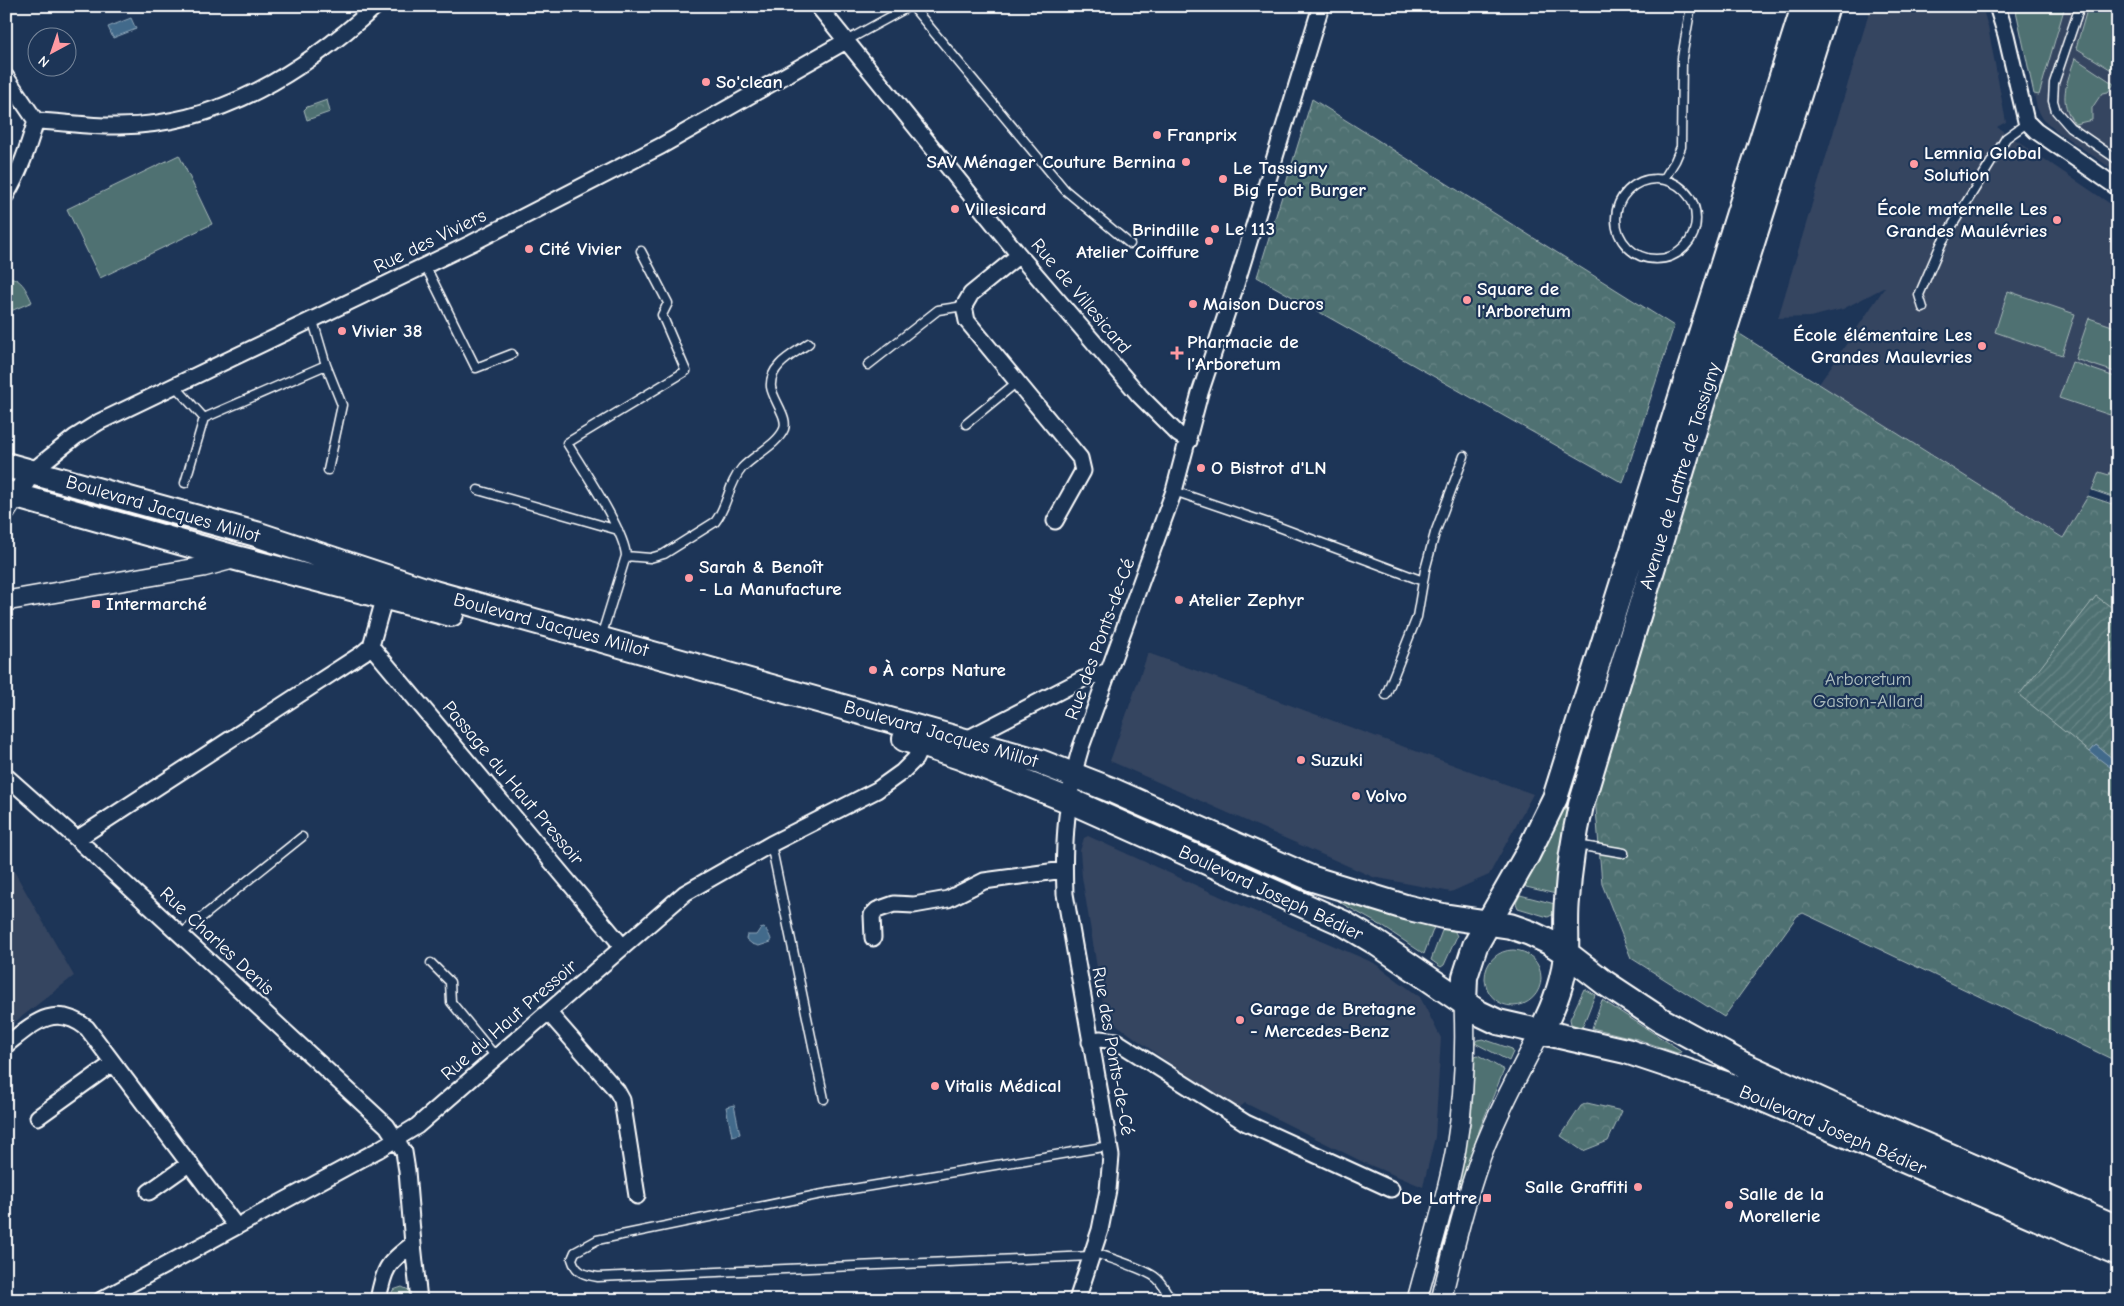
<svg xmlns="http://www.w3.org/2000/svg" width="2124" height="1306" font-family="'Comic Neue',sans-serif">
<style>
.built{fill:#344460}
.grass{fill:#4f7172;stroke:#a7b8b8}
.forest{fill:url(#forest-crowns);stroke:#a7b8b8}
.garden{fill:url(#garden-furrows);stroke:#a7b8b8}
.water{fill:#436a8b;stroke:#8ea6b9}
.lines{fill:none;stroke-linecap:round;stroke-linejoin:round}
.service-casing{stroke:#fff;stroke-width:11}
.minor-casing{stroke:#fff;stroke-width:19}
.tertiary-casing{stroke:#fff;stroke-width:22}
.primary-casing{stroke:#fff;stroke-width:28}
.service{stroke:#1d3557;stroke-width:8}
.minor{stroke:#1d3557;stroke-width:15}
.tertiary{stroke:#1d3557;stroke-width:19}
.primary{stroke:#1d3557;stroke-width:24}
.poi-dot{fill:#ff9aa2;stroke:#1d3557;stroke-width:2}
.labels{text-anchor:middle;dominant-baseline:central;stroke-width:4.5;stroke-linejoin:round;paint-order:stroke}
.poi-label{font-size:19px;font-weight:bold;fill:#fff;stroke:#1d3557;text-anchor:start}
.street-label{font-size:19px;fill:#fff;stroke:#1d3557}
.park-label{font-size:19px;fill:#b0bfc0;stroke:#1d3557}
</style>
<defs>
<pattern id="forest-crowns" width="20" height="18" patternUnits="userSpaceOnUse" patternTransform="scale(1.25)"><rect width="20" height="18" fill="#4f7172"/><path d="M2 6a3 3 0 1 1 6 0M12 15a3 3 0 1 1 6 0" fill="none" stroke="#698687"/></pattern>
<pattern id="garden-furrows" width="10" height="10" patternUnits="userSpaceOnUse" patternTransform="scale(1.25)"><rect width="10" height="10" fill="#4f7172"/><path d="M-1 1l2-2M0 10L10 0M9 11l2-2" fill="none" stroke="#698687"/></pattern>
</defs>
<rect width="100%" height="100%" fill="#1d3557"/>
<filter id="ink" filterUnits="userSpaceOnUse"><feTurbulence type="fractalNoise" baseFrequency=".02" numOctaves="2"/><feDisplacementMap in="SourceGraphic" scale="10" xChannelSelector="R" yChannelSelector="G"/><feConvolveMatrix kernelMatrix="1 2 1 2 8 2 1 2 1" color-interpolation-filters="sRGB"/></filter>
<g filter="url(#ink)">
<path class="built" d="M1871 6H1982L1988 27 2006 122 1997 127 2118 209V448L2108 476 2099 473 2095 484 2064 538 1819 384 1885 287 1843 309 1810 317 1778 318Z
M2014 6H2118V173L2055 130 2043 119 2037 108Z
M1148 653 1533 794 1489 875 1451 892 1373 877 1110 761Z
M1088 836 1226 899 1374 963 1420 997 1441 1038 1435 1137 1423 1187 1365 1163 1245 1103 1238 1109 1162 1058 1105 1016 1082 877 1080 851 1084 838Z
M6 857 74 976 6 1029Z"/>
<path class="grass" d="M2015 6H2065L2039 95 2034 94Z
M2088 6H2118V74L2076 48Z
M2075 58 2114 84 2108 92 2102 93 2092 108V120L2075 124C2057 101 2067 83 2075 58Z
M179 155 212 224 100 278 67 209Z
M6 277C21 277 26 289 32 302L6 313Z
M2008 291 2075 314 2062 355 1995 332Z
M2089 318 2118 328V373L2075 359Z
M2072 362 2118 378V392L2110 415 2059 398Z
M2118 448V499L2092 490 2099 472 2109 475Z
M1581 759 1583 760 1556 894 1526 887 1525 884C1548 845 1565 803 1579 760Z
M1520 895 1555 904 1554 914 1548 917 1518 908 1516 903Z
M1342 900 1408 921 1434 927 1424 954 1382 926 1341 903 1339 901Z
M1443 928 1454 930 1457 936 1444 965 1441 967 1431 960Z
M1485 978a28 28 0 1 1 56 0a28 28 0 1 1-56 0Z
M1584 989 1595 995 1582 1028 1571 1024 1570 1019Z
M1602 1000 1680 1050 1681 1052 1677 1053 1637 1039 1592 1028Z
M1483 1039 1512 1049 1513 1052 1509 1061 1475 1043 1477 1040Z
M1478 1055 1504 1070 1480 1128 1452 1218 1450 1216 1471 1122 1475 1056Z
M402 1287 411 1291 413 1300H389L393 1290Z"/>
<path class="forest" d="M1312 99 1674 326 1623 483 1257 277Z
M327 100 330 112 307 120 304 110 307 107Z
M1735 331 2063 538 2088 496 2118 506V1062L1803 913 1797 916 1724 1017 1631 958 1602 884 1594 784Z
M1587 1103 1622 1111 1608 1141 1583 1151 1561 1136 1581 1106Z"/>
<path class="garden" d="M2096 596 2118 612V763L2096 745 2090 752 2019 695Z"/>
<path class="water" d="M131 18 136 29 113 38 108 27Z
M2096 745 2118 763V773L2090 752Z
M764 928C767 930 772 939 771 942L759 946 752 944 746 939 747 935H756L760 929Z
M734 1105 740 1134 732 1136 726 1107Z"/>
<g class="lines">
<g class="service-casing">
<path id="service" d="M912 6 1065 190 1130 244
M2080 6 2054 83 2053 101 2056 111 2070 127 2118 160
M846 41 910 6
M1664 179 1675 161 1681 147 1682 58 1691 6
M1616 219a40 40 0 1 1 80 0a40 40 0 1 1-80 0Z
M425 265 476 368 512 354
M1923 308 1919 295 1942 242 2006 138 2027 123
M326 365 342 405 328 470
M868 365 938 310 964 306
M175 386 204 418 326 365 313 321
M966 424 1017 382
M185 483 204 418
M478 490 618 530
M1174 491 1271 524 1423 581
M626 556 650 558 664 554 715 522C728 506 728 484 742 468 753 456 778 444 784 429 786 423 784 417 781 411 778 404 772 394 771 387 769 365 794 354 809 343
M601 637 626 556C625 531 582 468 567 443L686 371 662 315 668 303 641 251
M1386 695 1417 617 1425 570 1435 533 1464 456
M771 844 824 1099
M1577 845 1624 853
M181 934 302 837
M431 963 450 982 451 1002 496 1057
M1092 1252C1109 1258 1141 1267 1155 1277 1164 1283 1165 1295 1175 1300
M1091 1256 598 1277C585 1275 576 1273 572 1259L575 1252 597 1240 817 1195 1109 1146
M6 1297 8 1300"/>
</g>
<g class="minor-casing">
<path id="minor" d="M818 6 1019 255 1140 396 1178 434 1189 441
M1997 6 2006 35 2026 121 2036 131 2118 188
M6 77 36 121
M36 121C64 122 91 127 119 126 220 125 303 72 376 6
M6 195C20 172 28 147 36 121
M1019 255 971 294 964 306 967 321 1080 458 1083 471 1055 521
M31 472 75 437 99 422 472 243 661 146 846 41
M385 596 371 646 623 947
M965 740 1083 679 1109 671
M6 776 77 839 387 1126 404 1152 407 1171 413 1244C387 1263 384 1268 378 1300
M77 839 363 653 371 646
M873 938 872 915 877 910 894 904 914 905 948 899 984 881 1064 870
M548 1012 617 1091 622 1100 637 1196
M1090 1042 1100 1039 1116 1041 1246 1123 1391 1189
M6 1045C33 1024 54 1002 87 1028L236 1226
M38 1117 113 1063
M149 1192 190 1163
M413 1244 419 1300
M101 1300 378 1150 417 1126 685 893 771 844 877 790 902 772 915 759 922 744
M1077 1300 1100 1230 1108 1190 1111 1156 1065 894C1063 843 1066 796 1081 747L1174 491 1200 393 1234 291 1321 6"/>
</g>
<g class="tertiary-casing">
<path id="tertiary" d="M6 511 31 472
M6 601 203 567 236 558
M1417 1300C1430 1250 1447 1199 1456 1148 1464 1100 1466 1052 1464 1003
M1441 1300C1453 1252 1464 1203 1481 1156 1497 1114 1519 1073 1540 1033"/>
</g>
<g class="primary-casing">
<path id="primary" d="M6 465 256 534 434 593 1040 762 1109 789 1313 879 1405 907 1443 916 1510 926 1530 933 1549 942 1566 953 1605 983 1661 1020 1744 1065 1829 1104 2118 1228
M6 493 236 558 451 614
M905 739 960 757 1068 800 1343 923 1375 942 1479 1013 1498 1022 1626 1051 1740 1089 2118 1253
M1464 1003 1465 977 1475 946 1527 855 1555 798 1804 6
M1540 1033C1554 1007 1564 982 1566 953 1567 936 1565 918 1567 900 1569 868 1574 837 1581 805L1720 344 1827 6"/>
</g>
<use href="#service" class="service"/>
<use href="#minor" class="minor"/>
<use href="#tertiary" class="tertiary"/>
<use href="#primary" class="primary"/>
</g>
</g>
<g class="poi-dot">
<circle cx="706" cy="82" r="5"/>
<circle cx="1157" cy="135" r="5"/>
<circle cx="1186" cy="162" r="5"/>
<circle cx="1914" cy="164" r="5"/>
<circle cx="1223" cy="179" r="5"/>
<circle cx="955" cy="209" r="5"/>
<circle cx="2057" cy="220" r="5"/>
<circle cx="1215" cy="229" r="5"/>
<circle cx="1209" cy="241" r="5"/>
<circle cx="529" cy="249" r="5"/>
<circle cx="1467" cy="300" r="5"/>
<circle cx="1193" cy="304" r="5"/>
<circle cx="342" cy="331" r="5"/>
<circle cx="1982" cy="346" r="5"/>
<path d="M1174.5 345.5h5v5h5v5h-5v5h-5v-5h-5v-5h5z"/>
<circle cx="1201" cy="468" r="5"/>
<circle cx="689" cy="578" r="5"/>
<circle cx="1179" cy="600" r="5"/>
<rect x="91" y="599" width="10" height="10" rx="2.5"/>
<circle cx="873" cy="670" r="5"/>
<circle cx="1301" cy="760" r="5"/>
<circle cx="1356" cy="796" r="5"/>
<circle cx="1240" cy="1020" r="5"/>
<circle cx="935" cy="1086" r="5"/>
<circle cx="1638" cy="1187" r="5"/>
<rect x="1482" y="1193" width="10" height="10" rx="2.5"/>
<circle cx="1729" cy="1205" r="5"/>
</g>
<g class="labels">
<g class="poi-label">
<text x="716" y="82">So'clean</text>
<text x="1167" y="135">Franprix</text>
<text x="1924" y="153">Lemnia Global<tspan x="1924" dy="22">Solution</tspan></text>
<text x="1176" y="162" text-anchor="end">SAV Ménager Couture Bernina</text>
<text x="1233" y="168">Le Tassigny<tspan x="1233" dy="22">Big Foot Burger</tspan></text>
<text x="965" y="209">Villesicard</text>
<text x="2047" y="209" text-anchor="end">École maternelle Les<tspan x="2047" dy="22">Grandes Maulévries</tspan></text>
<text x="1225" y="229">Le 113</text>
<text x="1199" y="230" text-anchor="end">Brindille<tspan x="1199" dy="22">Atelier Coiffure</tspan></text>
<text x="539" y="249">Cité Vivier</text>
<text x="1477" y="289">Square de<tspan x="1477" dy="22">l'Arboretum</tspan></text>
<text x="1203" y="304">Maison Ducros</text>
<text x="352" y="331">Vivier 38</text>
<text x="1972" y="335" text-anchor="end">École élémentaire Les<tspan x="1972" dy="22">Grandes Maulevries</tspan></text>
<text x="1187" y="342">Pharmacie de<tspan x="1187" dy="22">l’Arboretum</tspan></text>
<text x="1211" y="468">O Bistrot d'LN</text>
<text x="699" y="567">Sarah &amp; Benoît<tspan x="699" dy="22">- La Manufacture</tspan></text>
<text x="1189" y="600">Atelier Zephyr</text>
<text x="106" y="604">Intermarché</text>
<text x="883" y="670">À corps Nature</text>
<text x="1311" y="760">Suzuki</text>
<text x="1366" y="796">Volvo</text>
<text x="1250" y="1009">Garage de Bretagne<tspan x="1250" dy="22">- Mercedes-Benz</tspan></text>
<text x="945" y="1086">Vitalis Médical</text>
<text x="1628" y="1187" text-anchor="end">Salle Graffiti</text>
<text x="1739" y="1194">Salle de la<tspan x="1739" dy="22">Morellerie</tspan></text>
<text x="1477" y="1198" text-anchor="end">De Lattre</text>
</g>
<g class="street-label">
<text transform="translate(430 241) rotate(-26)">Rue des Viviers</text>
<text transform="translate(1081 296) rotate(50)">Rue de Villesicard</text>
<text transform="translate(1680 476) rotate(-73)">Avenue de Lattre de Tassigny</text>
<text transform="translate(163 509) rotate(16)">Boulevard Jacques Millot</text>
<text transform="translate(551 625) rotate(15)">Boulevard Jacques Millot</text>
<text transform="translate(1100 639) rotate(-70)">Rue des Ponts-de-Cé</text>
<text transform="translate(941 734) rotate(16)">Boulevard Jacques Millot</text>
<text transform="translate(513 783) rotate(50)">Passage du Haut Pressoir</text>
<text transform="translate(1271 893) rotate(25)">Boulevard Joseph Bédier</text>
<text transform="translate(217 941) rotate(43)">Rue Charles Denis</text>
<text transform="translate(509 1020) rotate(-41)">Rue du Haut Pressoir</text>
<text transform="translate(1113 1051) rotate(80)">Rue des Ponts-de-Cé</text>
<text transform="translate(1833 1130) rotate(23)">Boulevard Joseph Bédier</text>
</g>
<g class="park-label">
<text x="1868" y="679">Arboretum<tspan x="1868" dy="22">Gaston-Allard</tspan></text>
</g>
</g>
<rect width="2124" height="1306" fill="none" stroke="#1d3557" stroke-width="25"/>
<rect x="12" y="12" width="2099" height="1281" fill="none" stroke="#fff" stroke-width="2" filter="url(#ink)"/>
<g transform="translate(52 52) rotate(220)"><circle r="24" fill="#1d3557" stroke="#77869a"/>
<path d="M0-4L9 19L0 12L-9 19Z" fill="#ff9aa2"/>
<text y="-8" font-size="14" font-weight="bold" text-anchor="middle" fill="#ffffff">N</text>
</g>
</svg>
